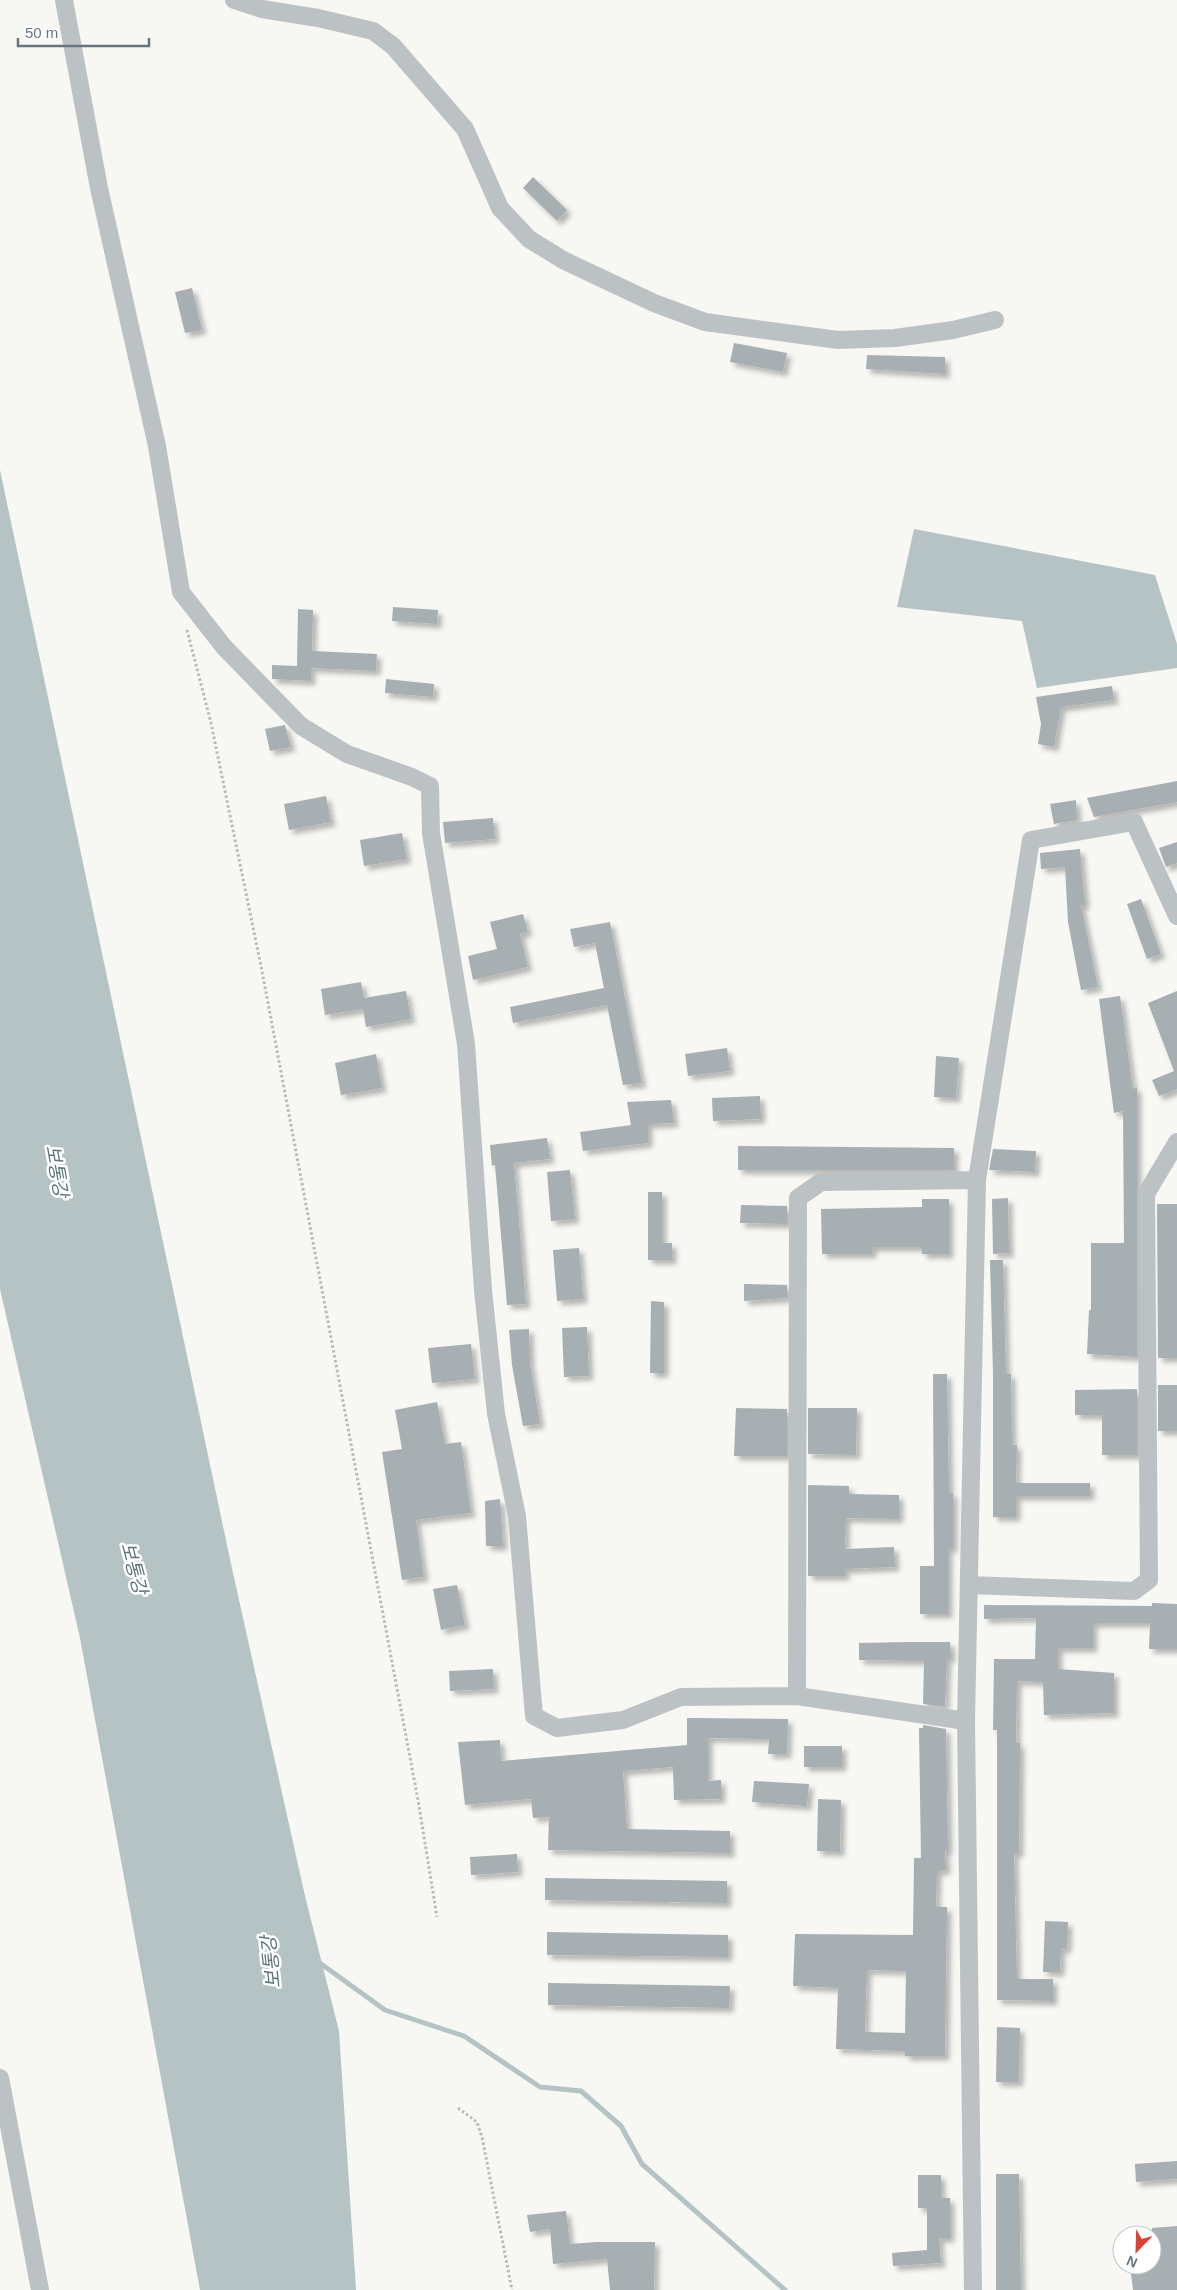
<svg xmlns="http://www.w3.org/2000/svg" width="1177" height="2290" font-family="Arial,'Noto Sans KR',sans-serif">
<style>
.water{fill:#b5c3c5}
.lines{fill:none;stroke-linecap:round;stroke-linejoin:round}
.stream{stroke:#b5c3c5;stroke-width:5}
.building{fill:#a7afb3;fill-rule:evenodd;filter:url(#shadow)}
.path{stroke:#b7bbbd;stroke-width:3;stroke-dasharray:2.5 2.5;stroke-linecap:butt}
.street{stroke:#bcc2c4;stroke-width:18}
.labels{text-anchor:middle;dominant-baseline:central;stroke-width:5;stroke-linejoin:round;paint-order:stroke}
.water-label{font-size:19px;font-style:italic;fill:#5f7578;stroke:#fff}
</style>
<defs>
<filter id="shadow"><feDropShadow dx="4.5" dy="4.5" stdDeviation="2.5" flood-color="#0004"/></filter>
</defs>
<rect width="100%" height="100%" fill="#f7f7f4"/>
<path class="water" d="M0 470 231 1564 305 1896 339 2031 356 2290H200L80 1638 0 1289Z
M914 529 1155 575 1177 644V668L1037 688 1022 621 897 607Z"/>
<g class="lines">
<path class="stream" d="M317 1961 385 2010 464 2036 540 2087 581 2091 621 2126 642 2164 785 2290"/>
</g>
<path class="building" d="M533 177 567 210 557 221 523 188Z
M192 288 202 330 185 333 175 292Z
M734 343 787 353 783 372 730 362Z
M867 355 945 357V374L866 369Z
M393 607 438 610 437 624 392 621Z
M298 609 313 610 312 651 377 654 376 671 311 668V681L272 679V665L297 666Z
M386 679 434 684 433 697 385 693Z
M1112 686 1114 700 1061 707 1054 747 1038 744 1041 724 1036 697Z
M285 725 291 747 270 751 265 729Z
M1177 781V802L1094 817 1087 798Z
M326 796 331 822 289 830 284 804Z
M1076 800 1077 820 1054 824 1050 804Z
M493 818 495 839 445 843 443 822Z
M402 833 407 859 364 866 360 840Z
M1177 842V863L1166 867 1159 848Z
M1080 849 1085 905H1081L1098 987 1081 990 1068 922 1065 867 1041 869 1040 853Z
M1141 899 1161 954 1147 959 1127 904Z
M523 914 528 932 520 934 528 967 473 980 468 956 497 949 490 922Z
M610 922 642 1083 623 1085 607 1005 513 1023 510 1007 604 988 595 943 574 947 570 929Z
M361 982 364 998 406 991 411 1019 366 1027 363 1009 325 1015 321 989Z
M1177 991V1089L1159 1096 1152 1080 1174 1071 1148 1003Z
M1120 996 1133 1089 1137 1087V1357L1087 1354 1089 1310H1091V1243H1124L1123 1111 1114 1113 1099 999Z
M727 1048 730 1071 688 1076 685 1054Z
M376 1054 382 1088 341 1095 335 1063Z
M936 1056 959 1058 956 1098 934 1097Z
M760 1096 761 1119 713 1121 712 1098Z
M671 1100 674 1123 648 1124V1143L583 1151 580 1132 631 1125 627 1102Z
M547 1138 550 1159 514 1163 526 1304 507 1305 495 1165 492 1166 490 1145Z
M738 1146 954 1148V1170H738Z
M993 1149 1036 1151 1035 1172 989 1170Z
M570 1170 575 1219 551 1221 547 1172Z
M648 1192H662V1243H672V1260H648Z
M1008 1198 1009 1253 993 1254 992 1199Z
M922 1199H949V1254H922V1247H872V1254H822L821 1209 922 1207Z
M1157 1204H1177V1358H1158Z
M741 1205 787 1206V1224L740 1223Z
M579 1248 583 1299 557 1301 553 1250Z
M990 1260H1003L1006 1374H1011L1012 1445H1017L1016 1483H1090V1496H1016V1517H993V1374Z
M744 1284 787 1285V1298L744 1301Z
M651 1301 664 1302V1373H650Z
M587 1327 589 1376 564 1377 562 1328Z
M529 1329 530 1363 540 1424 523 1426 512 1365 509 1330Z
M471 1344 475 1379 432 1383 428 1348Z
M933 1374H947L949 1493H953V1548H948V1614H920V1566H934Z
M1158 1385H1177V1431H1158Z
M1137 1389V1455H1102V1415H1075V1390Z
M437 1402 445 1444 461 1442 471 1513 416 1520 424 1577 402 1580 382 1452 402 1449 395 1410Z
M736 1408 787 1409V1456H734Z
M808 1408H857L856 1455 808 1454Z
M808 1485 849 1486V1494L899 1495V1519L846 1518 845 1549 894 1547 895 1567 845 1569V1576H808Z
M500 1499 503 1546H486L485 1501Z
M457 1585 465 1625 441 1630 433 1589Z
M1152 1603 1177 1604V1649H1149L1150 1623H1093V1648H1058V1669L1114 1673V1713L1044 1715 1043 1682 1017 1681 1016 1743H1020L1019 1853H1014L1017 1979H1053V2001L997 2000V1730H993L994 1659H1035L1036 1618 984 1619V1605L1152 1606Z
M908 1642H950L951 1658H947L945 1707 923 1704 924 1661 859 1660V1643Z
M493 1669 494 1689 450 1691 449 1671Z
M687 1718 788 1719 787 1754H768L769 1739 708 1738V1781L721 1780V1799L674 1800 673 1767 623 1771 627 1829 730 1831V1853L548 1850 549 1817 533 1818 531 1799 465 1805 458 1742 500 1740 501 1761 687 1745Z
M923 1725 946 1729 948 1850H945L946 1870 937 1871 936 1907H947L945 2056H905V2051L836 2049 838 1988 793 1986 795 1934 913 1935 914 1858H921L919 1728H923ZM867 1970 906 1971 905 2033 865 2032Z
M804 1746H842V1767H804Z
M754 1781 809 1784 807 1806 752 1802Z
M818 1799 841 1800 840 1852 817 1851Z
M517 1854 518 1872 471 1875 470 1857Z
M545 1878 727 1881V1903L545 1900Z
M1045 1921 1068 1922 1067 1949 1061 1948 1060 1972H1043Z
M547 1932 728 1935V1957L547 1955Z
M548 1983 730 1986 729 2008 548 2005Z
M997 2027 1020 2028 1019 2082H996Z
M1177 2161V2179L1136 2182 1135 2164Z
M996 2174H1019L1021 2290H996Z
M918 2175H941V2198H950V2238H939L941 2263 893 2266 892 2253 927 2250V2208H918Z
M566 2211 570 2244 596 2242H655L654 2290H610L607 2259 553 2264 550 2229 530 2232 527 2215Z
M1177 2226V2290H1133L1130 2265H1152V2228Z"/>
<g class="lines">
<path class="path" d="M187 630 211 723 262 971 418 1800 437 1917
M458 2108 477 2122 482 2137 512 2290"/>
<path class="street" d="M64 0 99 188 157 446 181 592 224 647 301 726 347 754 412 777 430 786 431 833 466 1044 483 1290 496 1414 517 1516 534 1716 557 1728 623 1720 681 1697 797 1696 966 1721
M234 0 262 9 318 18 373 31 393 46 465 129 500 208 529 239 563 260 654 303 705 322 838 340 895 338 953 330 995 320
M969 1585 1134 1591 1149 1580 1146 1194 1177 1142
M797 1696 798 1198 821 1182 977 1180
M0 2078 40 2290
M973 2290 966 1721 977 1180 1031 840 1134 822 1177 916"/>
</g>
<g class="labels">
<g class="water-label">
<text transform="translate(57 1171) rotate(80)">보통강</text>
<text transform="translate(134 1568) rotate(75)">보통강</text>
<text transform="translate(271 1962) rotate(-96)">보통강</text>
</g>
</g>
<g transform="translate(1137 2250) rotate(203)"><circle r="24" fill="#ffffff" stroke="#c1c8cb"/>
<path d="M0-4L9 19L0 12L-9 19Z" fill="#d54437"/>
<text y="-8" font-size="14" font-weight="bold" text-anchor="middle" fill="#65767d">N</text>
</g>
<path d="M18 38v8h131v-8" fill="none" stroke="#65767d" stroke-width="2.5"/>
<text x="25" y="38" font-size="15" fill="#65767d" stroke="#ffffff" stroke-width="4" paint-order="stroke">50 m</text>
</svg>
